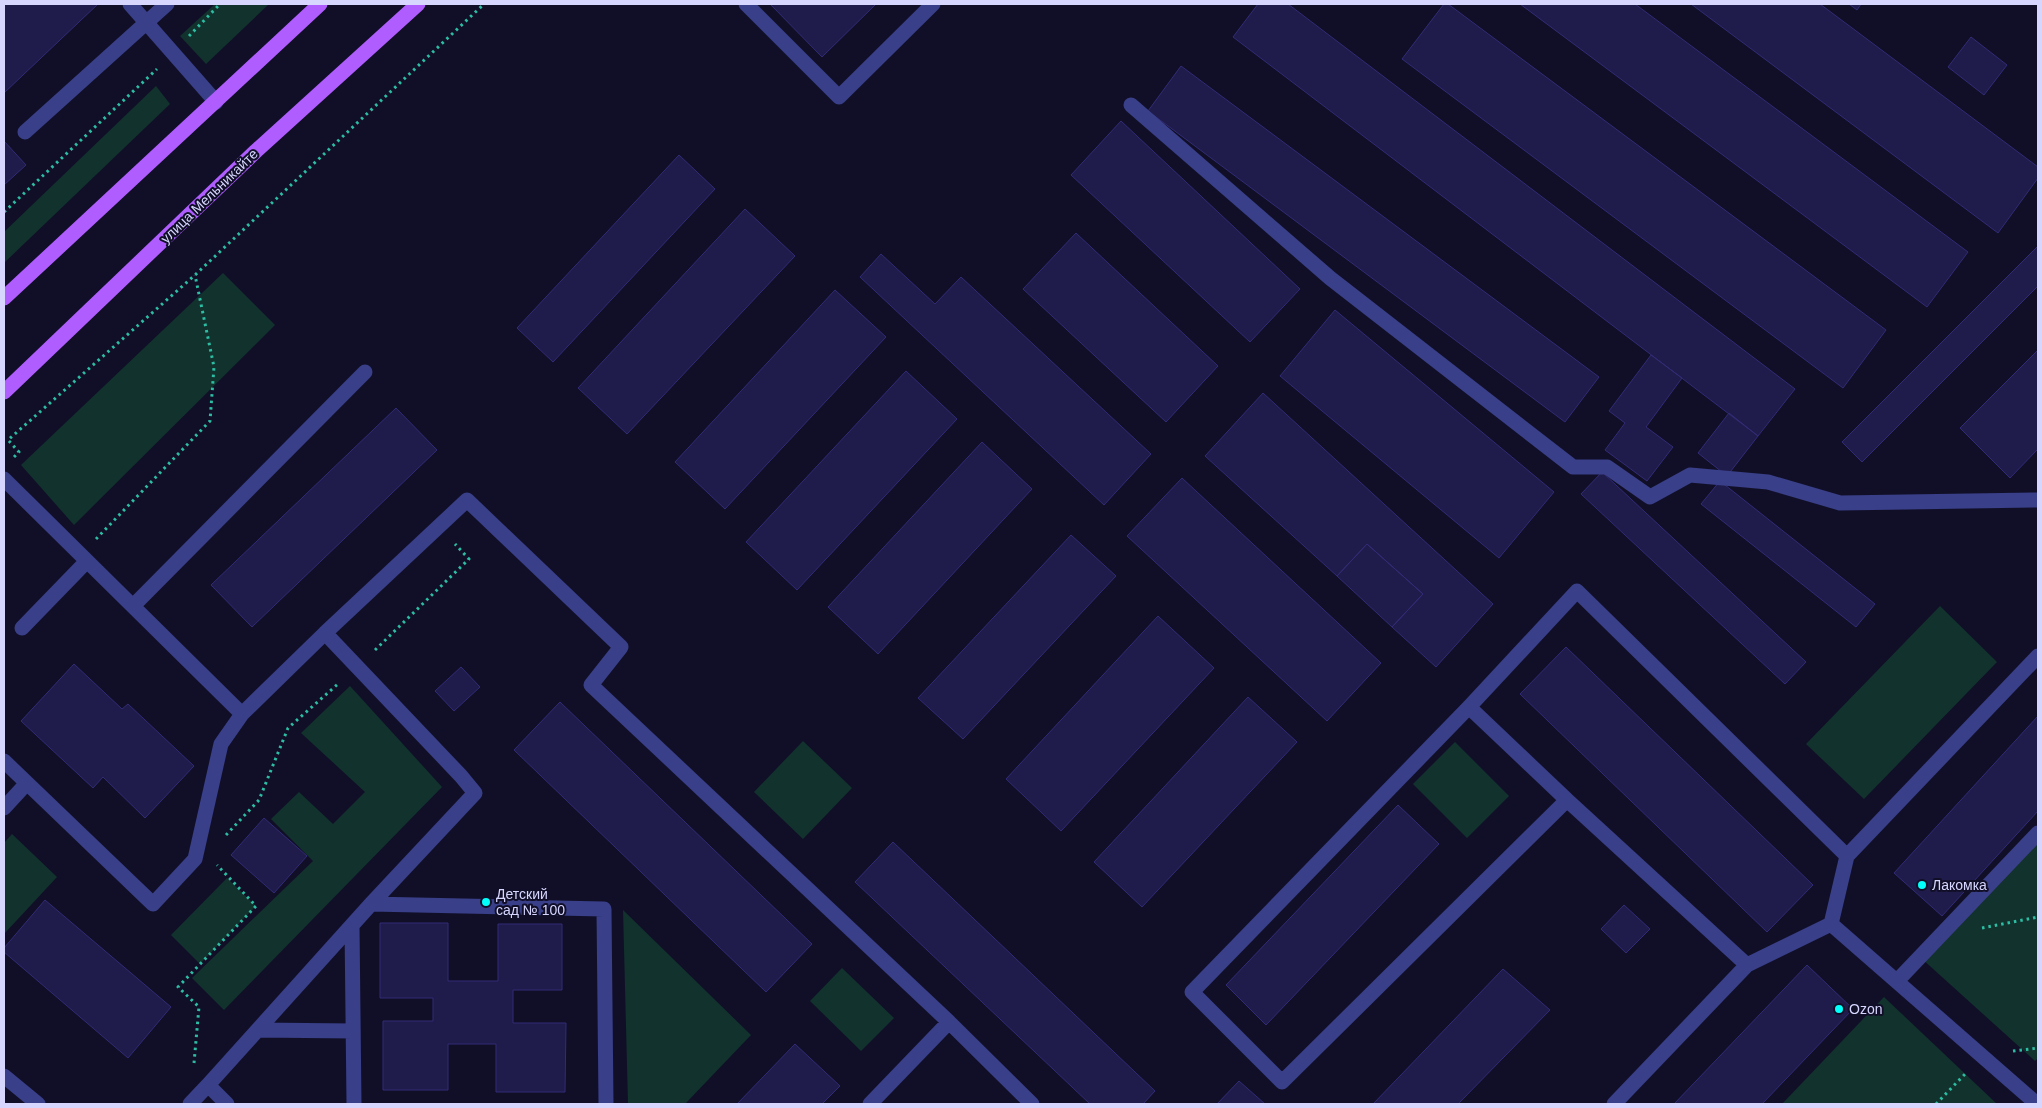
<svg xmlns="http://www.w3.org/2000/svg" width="2042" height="1108" font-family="Helvetica,sans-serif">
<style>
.green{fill:#12322d}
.building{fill:#1f1b4a;stroke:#322c76}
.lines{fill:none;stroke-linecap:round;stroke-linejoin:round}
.path{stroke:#2dbda3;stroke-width:3;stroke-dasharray:2.5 4;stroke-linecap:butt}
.minor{stroke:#393f88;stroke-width:15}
.major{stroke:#b05dff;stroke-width:15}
.poi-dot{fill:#02fffb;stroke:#110f28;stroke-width:2}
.labels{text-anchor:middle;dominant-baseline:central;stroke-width:4;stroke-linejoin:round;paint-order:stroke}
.street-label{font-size:14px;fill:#d6d6ff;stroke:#110f28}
.poi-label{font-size:14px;fill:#d6d6ff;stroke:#110f28;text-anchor:start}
</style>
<rect width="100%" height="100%" fill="#110f28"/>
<path class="green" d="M215 4H269L206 64 180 36Z
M156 86 170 104 4 263V232Z
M223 273 275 325 74 525 21 465Z
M1940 606 1997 662 1864 799 1806 744Z
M350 686 442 787 224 1010 192 978 313 861 271 819 299 792 333 824 365 792 301 733Z
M803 741 852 788 803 839 754 792Z
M1455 742 1509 796 1467 838 1413 784Z
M12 834 57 877 4 934V843Z
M2038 834V1058L2035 1061 1921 958Z
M227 878 256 906 200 964 171 935Z
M623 910 751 1035 685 1104H628Z
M842 968 894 1018 861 1051 810 1001Z
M1884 997 1997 1104H1782Z"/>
<path class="building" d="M4 4H98L4 93Z
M770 4H876L822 57Z
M1258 4H1288L1795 389 1758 436 1233 37Z
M1444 4H1448L1886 330 1843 388 1402 59Z
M1520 4H1635L1968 252 1927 307Z
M1691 4H1820L2038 167V178L1998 233Z
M1849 4H1861L1857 10Z
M1971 37 2007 65 1984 95 1948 67Z
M1181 66 1599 377 1565 422 1148 111Z
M1121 121 1300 289 1250 342 1071 175Z
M4 141 26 165 4 185Z
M679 155 715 189 553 362 517 328Z
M745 209 795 256 627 434 578 388Z
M1076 233 1218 366 1166 422 1023 289Z
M2038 246V286L1862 462 1842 442Z
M881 254 935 304 961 277 1151 454 1104 505 860 277Z
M835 290 886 337 725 509 675 462Z
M1335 310 1554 492 1499 558 1280 376Z
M2038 350V449L2010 478 1960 428Z
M1651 355 1682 378 1646 427 1673 447 1647 481 1605 450 1625 423 1609 411Z
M906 371 957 419 797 590 746 542Z
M1263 393 1493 604 1436 667 1392 627 1423 594 1367 544 1337 576 1205 456Z
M396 408 437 450 252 627 211 585Z
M1729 413 1758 436 1727 476 1698 453Z
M982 442 1032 489 878 654 828 607Z
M1602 472 1806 662 1785 684 1581 494Z
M1182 478 1381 663 1327 721 1127 536Z
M1720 481 1875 604 1856 627 1701 504Z
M1071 535 1116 576 963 739 918 698Z
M1367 544 1423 594 1392 627 1337 576Z
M1158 616 1214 668 1061 831 1006 779Z
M1566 647 1813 885 1767 932 1520 694Z
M74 664 122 709 128 704 194 766 145 818 103 777 93 788 21 721Z
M461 667 480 687 454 711 435 691Z
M1248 697 1297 742 1142 907 1094 862Z
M560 702 812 944 766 992 514 750Z
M2038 716V811L1942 916 1894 873Z
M1398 805 1439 844 1266 1025 1226 985Z
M264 818 307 856 274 893 231 855Z
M893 842 1155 1091 1143 1104H1090L855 882Z
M45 900 171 1007 128 1058 4 952V948Z
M1624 905 1650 929 1626 953 1601 929Z
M380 923H448V981H498V924H562V990H513V1023H566L565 1092H496V1044H448V1090H383V1021H433V998H380Z
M1807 965 1853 1009 1762 1104H1674Z
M1503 969 1550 1010 1458 1104H1373Z
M795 1044 840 1086 822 1104H737Z
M1239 1081 1265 1104H1217Z"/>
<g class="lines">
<path class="path" d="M189 36 220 4
M4 212 157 69
M14 457 19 452 8 440 195 275 484 4
M96 539 210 421 214 367 195 275
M375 650 469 559 455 544
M226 835 259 800 288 728 339 683
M1982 928 2038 917
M2013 1051 2038 1048
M194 1063 199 1007 178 987 256 906 217 865
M1936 1104 1967 1072"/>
<path class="minor" d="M130 4 216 102
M746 4 839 97 933 4
M1131 105 1330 278 1573 467H1607L1650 497 1690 475 1768 482 1840 503 2038 500
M25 132 167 4
M4 479 242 714
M133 606 365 372
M22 628 87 561
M325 633 467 500 621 647 591 685 949 1022 1032 1104
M1469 707 1567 800
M4 761 153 904 195 859 221 744 242 714 325 633 461 776 475 793 371 904 208 1085
M4 808 27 783
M1847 856 1577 591 1469 707 1192 992 1282 1082 1567 800 1747 965 1831 924 2037 1104
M371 904 604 909 606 1104
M1831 924 1847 856 2038 656
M352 925 354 1104
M1897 981 2038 833
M258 1030 353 1031
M4 1076 38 1104
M190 1104 208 1085 227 1104
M870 1104 949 1022
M1614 1104 1747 965"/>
<path class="major" d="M4 298 320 4
M4 392 256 151 418 4"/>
</g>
<g class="poi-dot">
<circle cx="1922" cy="885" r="5"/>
<circle cx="486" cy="902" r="5"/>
<circle cx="1839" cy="1009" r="5"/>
</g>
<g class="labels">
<g class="street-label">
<text transform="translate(209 196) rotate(-44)">улица Мельникайте</text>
</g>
<g class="poi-label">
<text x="1932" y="885">Лакомка</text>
<text x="496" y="894">Детский<tspan x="496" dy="16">сад № 100</tspan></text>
<text x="1849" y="1009">Ozon</text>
</g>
</g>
<rect width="2042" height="1108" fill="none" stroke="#d6d6ff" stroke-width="10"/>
</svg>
